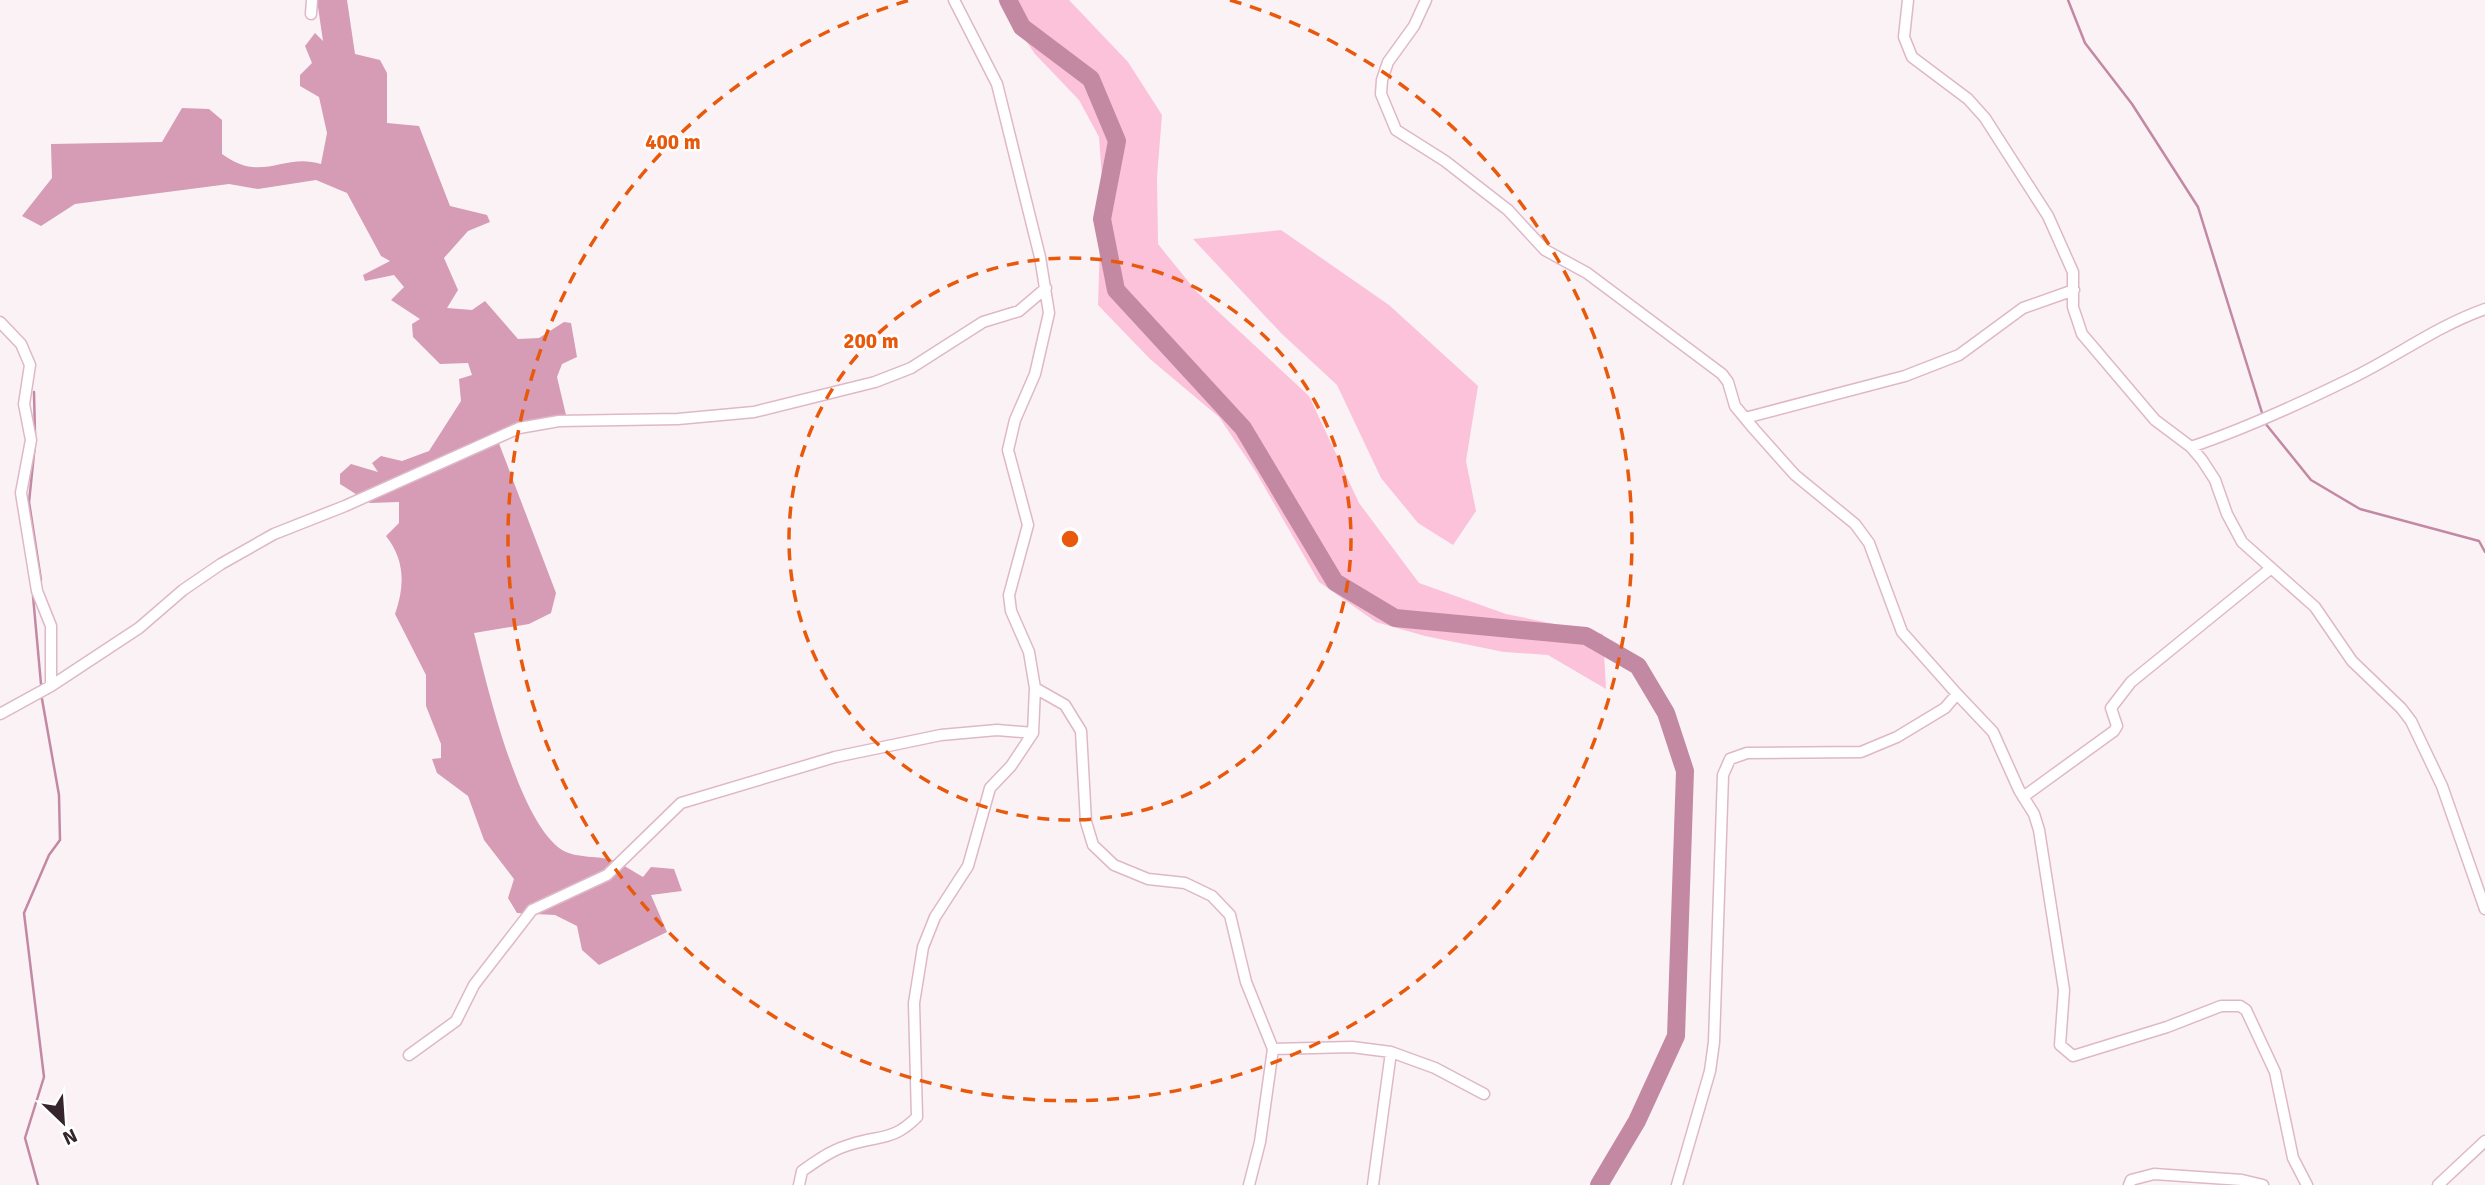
<svg xmlns="http://www.w3.org/2000/svg" width="2485" height="1185" font-family="Signika,sans-serif">
<style>
.green{fill:#fbc2da}
.forest{fill:#d69bb5}
.lines{fill:none;stroke-linecap:round;stroke-linejoin:round}
.stream{stroke:#c389a3;stroke-width:2.5}
.river{stroke:#c389a3;stroke-width:18}
.minor-casing{stroke:#dfb8c8;stroke-width:13}
.minor{stroke:#fff;stroke-width:10}
.ring{fill:none;stroke:#e8590c;stroke-width:3.5;stroke-dasharray:12 9}
.centre{fill:#e8590c;stroke:#fff;stroke-width:3.5}
.ring-label{font-size:21px;text-anchor:middle;font-weight:bold;fill:#e8590c;stroke:#fff;stroke-width:5;stroke-linejoin:round;paint-order:stroke}
</style>
<rect width="100%" height="100%" fill="#fbf2f6"/>
<path class="green" d="M998 0H1069L1128 62 1162 115 1157 177 1158 244 1196 291 1309 396 1359 503 1419 583 1506 614 1603 634 1606 689 1548 655 1504 652 1425 636 1376 622 1319 582 1256 472 1219 417 1150 359 1098 305 1102 179 1099 137 1079 100 1035 54Z
M1281 230 1389 305 1478 386 1466 461 1476 511 1453 545 1418 523 1381 478 1337 385 1281 333 1193 239Z"/>
<path class="forest" d="M317 0H347L355 54 380 60 387 73V123L419 126 450 206 487 215 490 222 468 231 444 258 458 290 447 308 472 310 485 301 518 339 539 338 564 322 571 323 577 357 562 364 557 377 566 415 495 433 556 593 551 613 529 624 474 633C487 685 518 821 562 850 577 859 599 855 615 861 624 865 634 872 643 877L651 867 674 869 682 891 651 895 667 932 599 965 582 950 577 926 555 915 517 913 508 898 514 879 484 840 468 796 437 773 432 759 441 758V744L426 706V675L395 614C405 586 405 560 386 536L399 523V502L370 503 340 484V474L351 464 378 472 372 463 381 456 402 461 429 451 461 401 459 379 472 375 468 363 440 364 413 337 412 324 420 319 391 300 404 287 394 275 365 281 363 275 390 261 381 256 347 193 316 180 258 189 229 184 75 204 41 226 22 216 52 178 51 144 162 142 182 108 209 109 222 120V154C262 184 283 152 321 164L327 133 319 97 300 86V75L312 63 305 46 315 33 323 41Z"/>
<g class="lines">
<path class="stream" d="M2068 0 2085 43 2132 104 2198 207 2263 416
M34 392 35 434
M2265 423 2311 480 2360 509 2479 541 2485 552
M35 444 29 502 41 580
M33 596 41 684
M38 1185 25 1138 44 1077 24 913 49 855 60 840 59 795 42 699"/>
<path class="river" d="M1008 0 1022 27 1091 79 1117 141 1102 219 1116 290 1243 428 1335 582 1395 618 1586 636 1638 666 1666 713 1685 771 1676 1036 1637 1121 1599 1185"/>
<g class="minor-casing">
<path id="minor" d="M1426 0 1414 26 1388 62 1382 80 1381 94 1396 130 1445 161 1508 210 1545 250 1587 273 1722 374 1728 382 1735 406 1754 429 1795 475 1855 524 1869 543 1902 632 1957 694 1945 708 1897 737 1861 752 1747 753 1730 759 1723 775 1714 1042 1710 1071 1677 1185
M1908 0 1904 37 1912 57 1968 99 1985 118 2048 216 2073 272V307L2082 334 2155 420 2191 447 2202 460 2215 480 2227 514 2242 542 2315 607 2352 661 2401 708 2411 721 2442 786 2485 909
M311 14 312 0
M0 322 21 344 30 365 24 404 31 440 21 493 37 591 51 626V686
M1745 418 1905 376 1959 355 2023 308 2074 290
M2191 447C2247 428 2299 404 2352 378 2399 355 2435 327 2485 309
M1035 688 1065 705 1081 731 1086 822 1093 845 1114 865 1148 879 1185 883 1212 896 1230 915 1246 982 1273 1049 1352 1047 1391 1052 1373 1185
M1957 694 1993 732 2019 790 2034 814 2039 830 2064 990 2060 1045 2073 1056 2167 1027 2221 1006H2240L2246 1010 2275 1072 2293 1158 2307 1185
M0 714 51 686 139 628 183 590 221 564 274 534 345 506 519 428 559 421 678 419 754 412 875 382 911 368 983 322 1019 311 1046 288
M2023 797 2114 731 2117 726 2111 708 2131 682 2270 569
M1391 1052 1435 1068 1484 1094
M409 1055 456 1021 474 985 532 910 607 875 681 803 835 757 941 735 997 730 1033 733
M799 1185 802 1171C818 1160 833 1149 852 1144 881 1135 893 1141 917 1117L914 1003 923 947 935 917 968 866 990 788 1011 766 1033 733 1035 688 1029 652 1011 611 1009 595 1028 525 1008 450 1015 420 1035 374 1049 313 1040 257 997 84 954 0
M1249 1185 1260 1142 1273 1049
M2129 1185 2131 1180 2154 1174 2242 1180 2263 1185
M2438 1185 2485 1141"/>
</g>
<use href="#minor" class="minor"/>
</g>
<g class="ring">
<circle cx="1070" cy="539" r="281"/>
<path d="M1230 0A562 562 0 1 1 910 0"/>
</g>
<circle cx="1070" cy="539" r="10" class="centre"/>
<g class="ring-label">
<text x="673" y="149">400 m</text>
<text x="871" y="348">200 m</text>
</g>
<g transform="translate(63 1122) rotate(155)" stroke="#ffffff" stroke-width="5" paint-order="stroke">
<path d="M0-5L12 26L0 18L-12 26Z" fill="#35262d"/>
<text y="-10" font-size="19" font-weight="bold" text-anchor="middle" fill="#35262d">N</text>
</g>
</svg>
